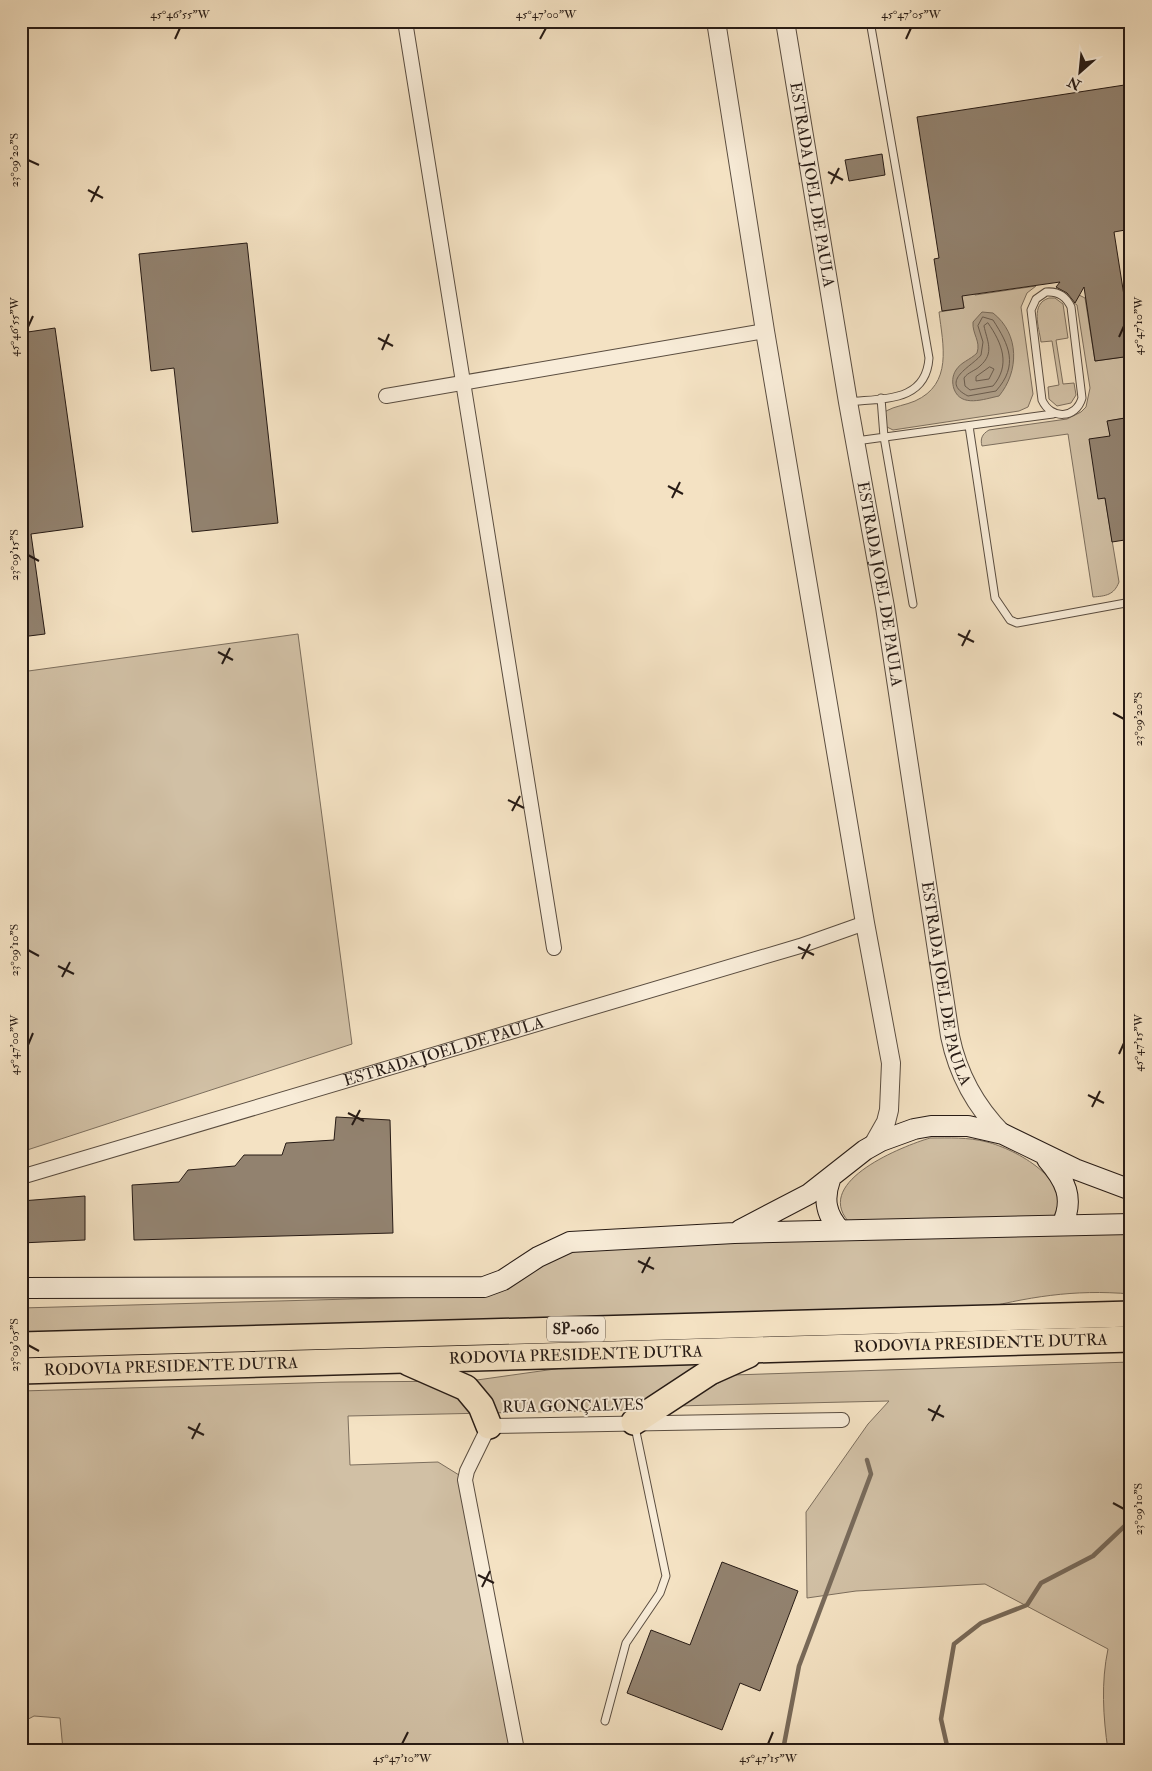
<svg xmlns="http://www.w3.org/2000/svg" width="1152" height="1771" font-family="'IM FELL Double Pica',serif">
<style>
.green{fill:#d1c0a5;stroke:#7c6e5d}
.water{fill:#ae9e88;stroke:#786a5a}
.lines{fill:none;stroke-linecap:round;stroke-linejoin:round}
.shore{stroke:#6a5c4e;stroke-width:1}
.stream{stroke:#786a5a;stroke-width:4.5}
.building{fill:#92826f;stroke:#271b15}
.service-casing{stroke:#5a4d40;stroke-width:9}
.minor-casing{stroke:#5a4d40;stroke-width:16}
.tertiary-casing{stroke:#5a4d40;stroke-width:20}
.secondary-casing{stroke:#271b15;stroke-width:22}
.motorway-casing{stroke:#271b15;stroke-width:28}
.service{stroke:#f8ecd8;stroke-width:7}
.minor{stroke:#f8ecd8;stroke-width:14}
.tertiary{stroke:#f8ecd8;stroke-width:18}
.secondary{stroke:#f8ecd8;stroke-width:20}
.motorway{stroke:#f4e2c3;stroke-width:25}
.ticks{fill:none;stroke:#271b15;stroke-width:2}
.labels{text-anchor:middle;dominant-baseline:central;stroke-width:4;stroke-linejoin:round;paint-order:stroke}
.shield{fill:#f8ecd8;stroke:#665a50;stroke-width:1}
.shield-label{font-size:15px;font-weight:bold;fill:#271b15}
.street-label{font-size:16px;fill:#271b15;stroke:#f8ecd8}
.neatline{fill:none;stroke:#271b15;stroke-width:2}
.ticks-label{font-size:12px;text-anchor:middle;fill:#271b15}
</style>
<rect width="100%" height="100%" fill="#f4e2c3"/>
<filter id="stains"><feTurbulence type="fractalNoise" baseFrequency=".004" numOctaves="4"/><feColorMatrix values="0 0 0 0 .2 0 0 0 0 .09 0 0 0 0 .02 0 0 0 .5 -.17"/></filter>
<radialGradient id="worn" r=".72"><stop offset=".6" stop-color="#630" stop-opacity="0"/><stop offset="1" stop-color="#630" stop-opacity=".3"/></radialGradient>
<path class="green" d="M1036 286 1027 293 1021 307 1033 394 1028 407 1019 411 893 430 885 426 884 415 886 411C895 406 906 405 915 401 953 384 943 345 939 312L964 308 961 290 974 288 975 295Z
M1079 295 1085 298 1095 361 1131 356V417L1108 421 1110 436 1105 498 1119 582C1114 595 1106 596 1093 597L1068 434 982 446C980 439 982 434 989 430L1067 419 1081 412 1086 407 1090 388 1077 305 1074 303Z
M1049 298H1055L1063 304 1068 338 1056 340 1063 384 1074 383 1076 395 1071 403 1057 406 1049 399 1048 387 1059 385 1052 341 1041 342C1039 327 1030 304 1049 298Z
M298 634 352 1044 21 1152V672Z
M930 1138C949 1138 968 1137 987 1142 1015 1149 1076 1181 1053 1217L848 1221C814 1181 903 1146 930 1138Z
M1131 1229V1294C1073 1289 1028 1297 972 1311L21 1334V1308L461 1296 525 1273 569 1253 587 1249 746 1240Z
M1131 1362V1750H1108C1103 1717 1101 1682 1108 1649L985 1584 856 1591 807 1598 806 1512 868 1424 889 1401 675 1406 733 1375Z
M707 1364 630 1410 348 1416 350 1465 438 1462 459 1475 511 1750H63L60 1718 34 1716 21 1723V1391L340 1382 470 1381 562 1368Z"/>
<path class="water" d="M982 312 993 313C1020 334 1019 372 999 396 984 399 961 408 954 389 952 383 952 376 956 370 961 362 970 360 977 353 981 341 972 334 973 322Z"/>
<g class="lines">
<path class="shore" d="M983 317 993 320C1009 345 1019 365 996 391L968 396C938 381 973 366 981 355L983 342 978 326Z
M988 323C1002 343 1011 365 993 386L970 390 965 386 964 378C968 372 975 371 980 366 995 353 987 341 984 326Z
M990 367 994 369 989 379 976 381V377Z"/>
<path class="stream" d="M783 1750 799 1666 871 1474 867 1460
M948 1750 941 1719 954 1644 981 1623 1027 1605 1041 1583 1093 1556 1131 1520"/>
</g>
<path class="building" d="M1131 84V229L1114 232 1131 340V356L1095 361 1084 287 1075 303 1067 293 1056 287 1060 282 962 296 964 308 942 311 934 259 939 258 917 117Z
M882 154 885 175 849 181 845 160Z
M247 243 278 523 192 532 174 368 151 371 139 254Z
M55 328 83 527 31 534 45 634 21 637V333Z
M1131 417V539L1112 542 1105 498 1098 499 1089 439 1110 436 1107 421Z
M336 1117 390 1120 393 1233 134 1240 132 1185 179 1182 188 1170 235 1166 244 1155H282L286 1143 334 1140Z
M85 1196V1240L21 1243V1201Z
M722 1562 798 1591 760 1691 740 1683 722 1730 627 1693 651 1630 690 1645Z"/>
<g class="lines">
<g class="service-casing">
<path id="service" d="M1046 292C1058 291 1066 296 1071 307L1082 398C1076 419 1051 420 1042 400L1031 310 1036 299Z
M881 398 884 437 913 604
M848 402C882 398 926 403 929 358L870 21
M969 426 995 598 1010 620 1017 623 1131 602
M856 441 1053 414
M605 1721 626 1643 660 1593 666 1576 635 1427"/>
</g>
<g class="minor-casing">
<g id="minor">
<path d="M405 21 554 948"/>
<path d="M386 396 765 331"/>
<path id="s1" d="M21 1177 800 946 865 923"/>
<path d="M517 1750 465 1480 467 1471 489 1426 842 1420"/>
</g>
</g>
<g class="tertiary-casing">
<g id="tertiary">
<path d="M716 21 765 331 865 923 891 1063 889 1110 886 1122 873 1145"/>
<path id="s2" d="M785 21 848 402 885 607 950 1036C958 1075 975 1106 1003 1134"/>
</g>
</g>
<g class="secondary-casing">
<path id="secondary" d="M1047 1159C1065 1180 1075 1198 1062 1225
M830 1180C823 1199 826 1215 840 1230
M740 1230 809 1194 865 1150 881 1141 914 1129 931 1126H968L1003 1134 1075 1169 1131 1190
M21 1288 484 1287 503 1280 538 1257 570 1242 734 1233 1131 1224"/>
</g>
<g class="motorway-casing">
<g id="motorway">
<path d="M21 1345 1131 1314"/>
<path d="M409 1363 466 1388 481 1406 489 1426"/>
<path id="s3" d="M21 1371 1131 1339"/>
<path d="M634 1422 710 1372 748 1355"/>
</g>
</g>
<use href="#service" class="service"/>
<use href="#minor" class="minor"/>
<use href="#tertiary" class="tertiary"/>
<use href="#secondary" class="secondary"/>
<use href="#motorway" class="motorway"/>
</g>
<path class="ticks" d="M175 39 180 28M540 39 546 28M906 39 911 28M28 160 39 165M828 172 843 180M831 184 839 168M88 190 103 198M91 202 99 186M28 327 33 316M1119 337 1124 326M378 338 393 346M382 350 389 334M668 486 683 494M672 498 680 482M28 555 39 561M958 634 974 642M962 646 970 630M218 652 233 660M222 664 230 648M1113 713 1124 719M508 800 524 808M512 811 520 796M798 947 814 955M28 950 39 956M802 959 810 944M58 966 74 974M62 977 70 962M28 1045 33 1033M1119 1054 1124 1043M1088 1095 1104 1103M1092 1107 1100 1091M348 1113 364 1121M352 1125 360 1110M638 1261 654 1269M642 1273 650 1257M28 1345 39 1351M928 1409 944 1417M932 1421 940 1405M188 1427 204 1435M192 1439 200 1423M1113 1503 1124 1509M478 1575 494 1583M482 1587 490 1571M402 1744 408 1732M768 1744 773 1732"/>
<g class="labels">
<rect class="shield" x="547" y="1316.5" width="58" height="25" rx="4"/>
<g class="shield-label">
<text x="576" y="1329">SP-060</text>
</g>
<g class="street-label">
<text stroke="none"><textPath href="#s2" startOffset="166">ESTRADA JOEL DE PAULA</textPath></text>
<text stroke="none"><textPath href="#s2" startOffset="571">ESTRADA JOEL DE PAULA</textPath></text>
<text stroke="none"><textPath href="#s2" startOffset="976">ESTRADA JOEL DE PAULA</textPath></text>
<text stroke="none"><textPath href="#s1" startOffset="441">ESTRADA JOEL DE PAULA</textPath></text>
<text stroke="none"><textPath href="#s3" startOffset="960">RODOVIA PRESIDENTE DUTRA</textPath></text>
<text stroke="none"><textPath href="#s3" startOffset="555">RODOVIA PRESIDENTE DUTRA</textPath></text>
<text stroke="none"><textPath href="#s3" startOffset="150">RODOVIA PRESIDENTE DUTRA</textPath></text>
<text transform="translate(573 1406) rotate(-1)">RUA GONÇALVES</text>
</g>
</g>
<rect width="1152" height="1771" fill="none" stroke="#f4e2c3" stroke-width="55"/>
<g transform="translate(1080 72) rotate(207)" stroke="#f8ecd8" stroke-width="4" paint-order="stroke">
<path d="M0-4L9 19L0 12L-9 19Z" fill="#271b15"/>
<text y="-8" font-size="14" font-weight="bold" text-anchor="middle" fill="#271b15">N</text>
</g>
<rect x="28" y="28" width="1096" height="1716" class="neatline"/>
<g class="ticks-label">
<text x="180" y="18">45°46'55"W</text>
<text x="546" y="18">45°47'00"W</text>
<text x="911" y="18">45°47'05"W</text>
<text transform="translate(14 160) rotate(-90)" y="4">23°09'20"S</text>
<text transform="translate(1138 326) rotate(-90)" y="4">45°47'10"W</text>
<text transform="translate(14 327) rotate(-90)" y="4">45°46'55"W</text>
<text transform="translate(14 555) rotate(-90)" y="4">23°09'15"S</text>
<text transform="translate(1138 719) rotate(-90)" y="4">23°09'20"S</text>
<text transform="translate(14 950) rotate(-90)" y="4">23°09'10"S</text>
<text transform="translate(1138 1043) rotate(-90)" y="4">45°47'15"W</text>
<text transform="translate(14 1045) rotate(-90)" y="4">45°47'00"W</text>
<text transform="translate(14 1345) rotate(-90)" y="4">23°09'05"S</text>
<text transform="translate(1138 1509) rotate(-90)" y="4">23°09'10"S</text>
<text x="402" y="1762">45°47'10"W</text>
<text x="768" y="1762">45°47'15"W</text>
</g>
<rect width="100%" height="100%" filter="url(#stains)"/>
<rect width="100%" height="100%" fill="url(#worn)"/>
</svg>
